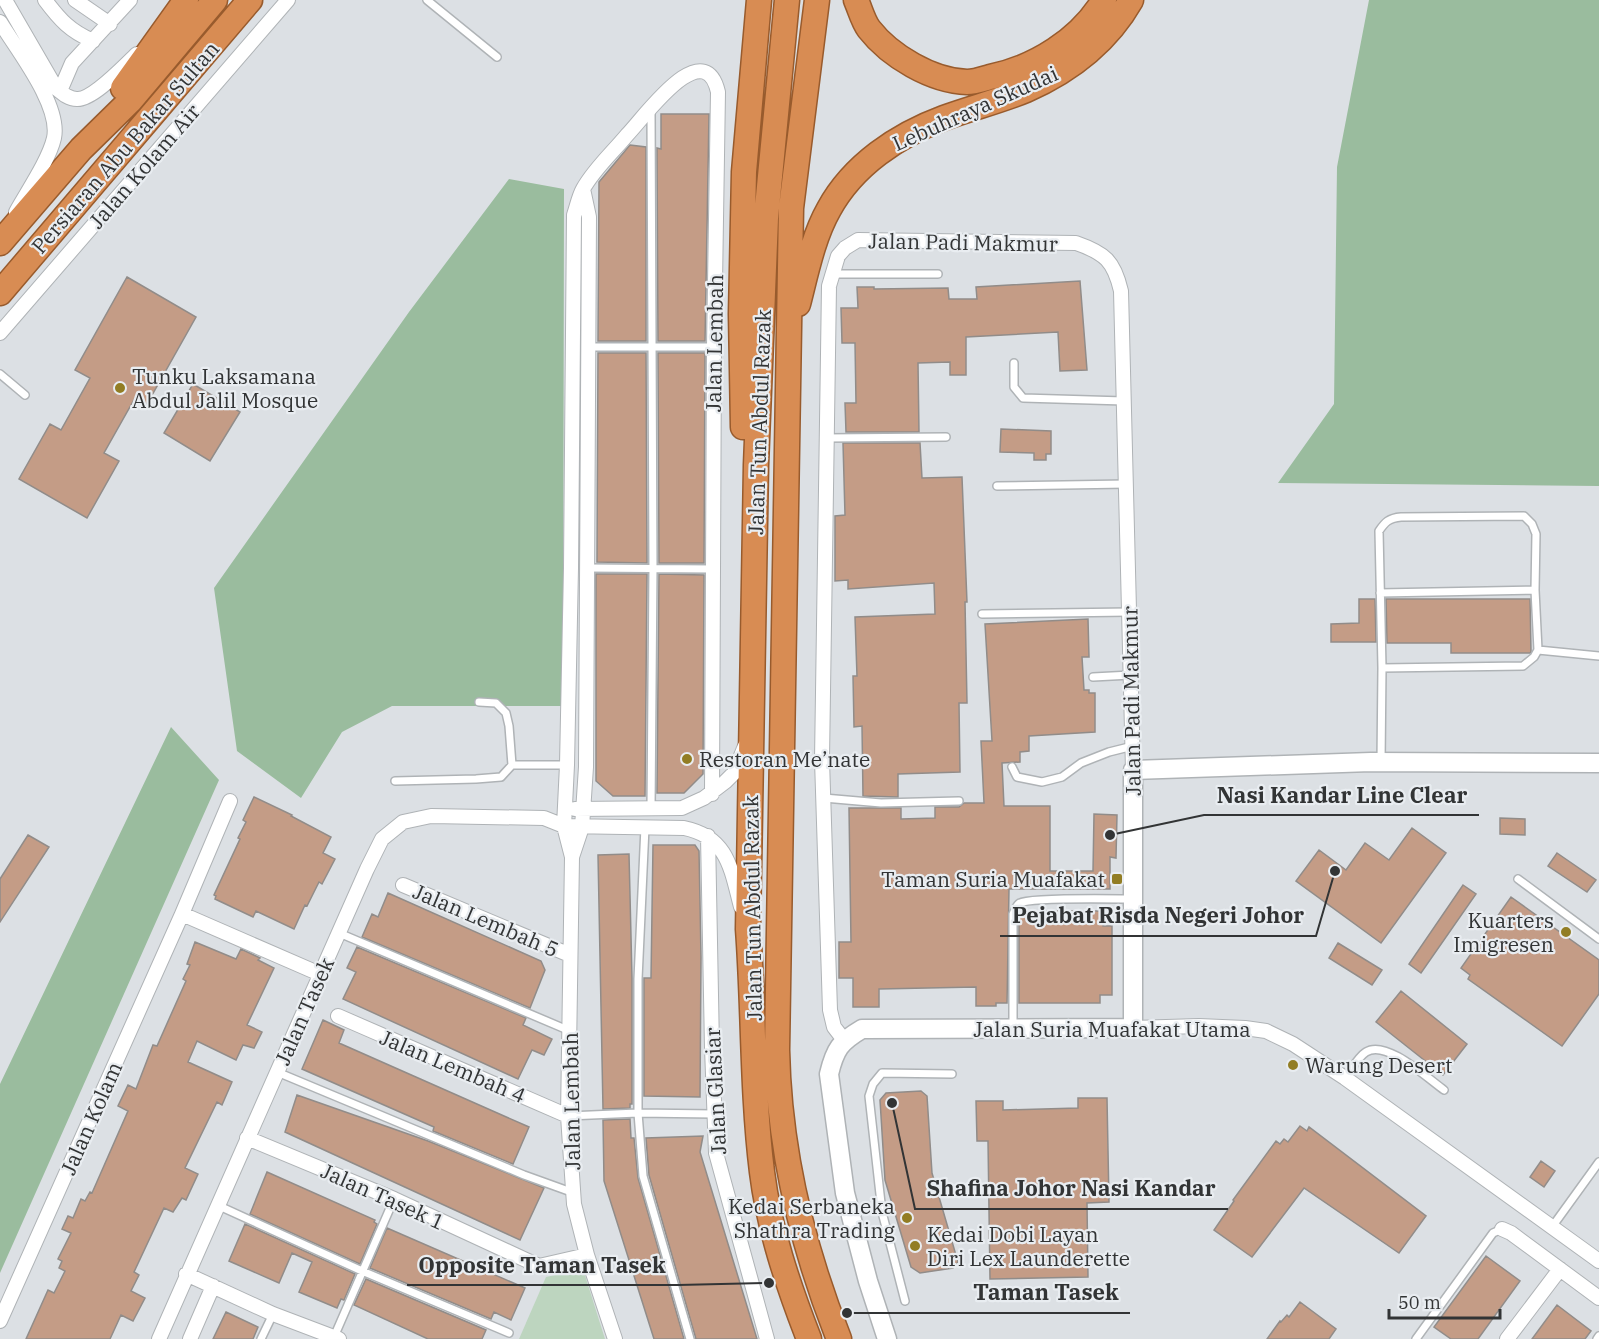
<svg xmlns="http://www.w3.org/2000/svg" width="1599" height="1339" font-family="'IBM Plex Serif',serif">
<style>
.green{fill:#bdd5bf}
.forest{fill:#9abc9e}
.building{fill:#c49c86;stroke:#918c89;stroke-width:1.5}
.lines{fill:none;stroke-linecap:round;stroke-linejoin:round}
.service-casing{stroke:#afb3b6;stroke-width:10}
.minor-casing{stroke:#afb3b6;stroke-width:16}
.tertiary-casing{stroke:#afb3b6;stroke-width:21}
.trunk-casing{stroke:#985b2d;stroke-width:27}
.service{stroke:#fff;stroke-width:7}
.minor{stroke:#fff;stroke-width:14}
.tertiary{stroke:#fff;stroke-width:18}
.trunk{stroke:#d88c53;stroke-width:24}
.poi-dot{fill:#927d24;stroke:#e9edf1;stroke-width:2}
.labels{text-anchor:middle;dominant-baseline:central;stroke-width:4.5;stroke-linejoin:round;paint-order:stroke}
.street-label{font-size:21px;fill:#323435;stroke:#e9edf1}
.poi-label{font-size:21px;fill:#323435;stroke:#e9edf1;text-anchor:start}
.leader{fill:none;stroke:#323435;stroke-width:2}
.callout-dot{fill:#323435;stroke:#e9edf1;stroke-width:2}
.callout-label{font-size:22px;text-anchor:middle;font-weight:bold;fill:#323435;stroke:#e9edf1;stroke-width:4.5;stroke-linejoin:round;paint-order:stroke}
</style>
<rect width="100%" height="100%" fill="#dce0e4"/>
<path class="green" d="M583 1269 605 1339H519L546 1277Z"/>
<path class="forest" d="M1369 0H1599V486L1278 483 1334 404 1337 167Z
M509 179 564 189 563 706H392L342 732 301 798 237 751 214 588 409 312Z
M171 727 219 780 0 1273V1084Z"/>
<path class="building" d="M661 114H709L705 341H658L657 148 661 149Z
M630 145 646 147V341H598L599 182Z
M127 277 196 317 147 404 135 398 104 453 119 461 87 518 19 479 50 424 61 430 90 378 75 370Z
M1080 281 1087 370 1060 371 1058 332 966 337V375H950V362L918 363 919 432H846L845 403H856L855 343H842L841 308H858L857 287H874V289L948 288 949 299H977L976 287Z
M598 353H646L647 563 597 562Z
M658 353H705L704 563H659Z
M193 384 240 412 210 461 164 433Z
M1001 429 1051 431V454H1046V460H1034V453L1000 452Z
M843 443H920L922 478 962 477 967 602H965L967 703H959L960 772 898 774V797L863 796 862 726 854 727 853 676H857L855 617 935 614 934 583 848 589V580L835 581V516L845 515Z
M596 574H647L645 796H613L596 781Z
M659 574 704 575 703 774 684 793H657Z
M1359 599H1375L1376 642H1331V624L1359 623Z
M1386 599H1530L1531 652 1530 653H1451V643H1387Z
M1088 619 1089 657H1082L1084 690H1089V693H1095V732L1029 736V751L1020 752V762L1002 763 1004 806H1050V871H1093L1094 814 1117 815 1116 858 1110 857V889H1009L1007 1003H996V1006H976V987L879 989V1007H853V978H839V942H851L849 808H901V819L935 818V807H959L964 803H984L981 741H992L985 624Z
M254 797 292 815 291 816 331 837 323 853 335 859 322 884 319 882 307 906 305 905 294 929 256 911 253 917 215 899 216 896 214 895 240 839 238 838 246 822 243 820Z
M1500 818 1525 819V835L1500 834Z
M1412 828 1446 853 1381 943 1296 881 1319 850 1346 870 1365 843 1389 860Z
M28 835 49 847 0 922V879Z
M653 845H695L699 851 701 957 700 1097 644 1096V978H651Z
M1557 853 1596 880 1587 892 1548 866Z
M629 854 632 978V1104H630V1108L603 1109 598 855Z
M1463 885 1476 894 1421 973 1409 964Z
M388 893 541 961 545 970 530 1008 362 937 372 914 378 917Z
M1511 897 1599 960V994L1562 1046 1468 979 1470 975 1461 968Z
M1046 911H1103V926H1112V995H1100V1003H1019V916H1046Z
M195 942 236 959 241 949 260 958 258 960 274 968 247 1025 262 1032 254 1048 243 1045 236 1060 197 1041 188 1062 232 1082 222 1105 217 1102 185 1168 198 1174 186 1200 182 1198 173 1212 164 1208 134 1272 139 1275 131 1291 145 1298 133 1321 121 1315 110 1339H26L48 1290 54 1293 65 1271 59 1268 62 1261 58 1259 71 1233 62 1229 68 1216 73 1218 81 1199 85 1201 90 1192 92 1193 128 1111 118 1106 128 1085 136 1089 153 1045 157 1046 186 981 183 979 190 965 187 964Z
M1338 943 1382 970 1372 985 1329 958Z
M357 947 526 1018 523 1025 552 1039 544 1055 532 1050 518 1079 343 999 356 972 347 968Z
M1401 991 1467 1044 1443 1075 1376 1022Z
M323 1020 344 1030 339 1043 529 1127 513 1164 433 1131 434 1127 302 1069Z
M921 1091 927 1096 932 1173 958 1262 953 1268 920 1273 911 1267 885 1180 880 1100 886 1093Z
M297 1095 428 1141 544 1188 520 1240 285 1132Z
M1078 1098H1107L1109 1202 1087 1203 1088 1277 990 1279 988 1141H977L976 1101H1003V1110L1078 1108Z
M630 1119 631 1138H634L638 1178 684 1339H654L604 1181 603 1120Z
M1300 1126 1307 1131 1309 1127 1426 1216 1399 1253 1304 1188 1252 1257 1214 1230 1234 1201 1233 1200 1276 1141 1280 1144 1284 1139 1288 1142Z
M703 1136 700 1152 757 1339H696L649 1175 646 1138Z
M1541 1161 1555 1171 1544 1187 1530 1177Z
M267 1172 375 1220 374 1222 377 1224 360 1264 250 1214Z
M245 1224 355 1274 344 1300 341 1299 337 1308 299 1292 312 1262 292 1253 279 1283 229 1261Z
M387 1228 525 1288 511 1320 494 1312 491 1319 370 1268Z
M1486 1256 1520 1281 1478 1339H1451L1434 1327Z
M366 1279 486 1330 482 1339H428L354 1305Z
M1300 1302 1336 1329 1329 1339H1267L1280 1321 1281 1322 1287 1315 1289 1317Z
M1557 1305 1591 1331 1585 1339H1532Z
M226 1312 258 1327 253 1339H213Z"/>
<g class="lines">
<g class="service-casing">
<path id="service" d="M427 0 497 57
M831 274H938
M590 347H714
M1014 363V387L1023 398 1124 401
M0 374 25 395
M826 438 946 437
M997 486 1127 484
M588 568 712 569
M1380 593 1535 590
M982 614 1130 612
M1538 650 1599 656
M1093 677 1131 675
M479 702 496 703 506 713 509 726 512 765H567
M1381 762 1382 668 1379 531C1385 522 1389 518 1401 517L1524 516 1532 524 1536 534 1535 590 1538 650 1534 657 1523 666 1382 668
M1012 767 1017 777 1042 782 1062 777 1081 763 1109 752 1133 746
M395 781 476 779 501 777 512 765
M824 798 881 803 959 801
M651 809 653 568 651 110
M645 827 638 979V1113L643 1176 690 1339
M1518 879 1599 939
M339 933 570 1031
M1013 1028V914C1015 910 1016 905 1020 903 1030 897 1116 899 1133 899
M277 1072 524 1175 574 1193
M1345 1078C1351 1070 1358 1057 1366 1052 1386 1039 1427 1078 1444 1090
M568 1116 638 1113 714 1114
M217 1205 362 1271 509 1333
M1552 1227 1599 1162
M905 1301 882 1212 869 1096 873 1084 882 1073 952 1074
M334 1337 394 1199
M261 1339 273 1314
M1416 1339 1493 1233 1502 1229
M1597 1339 1599 1336"/>
</g>
<g class="minor-casing">
<path id="minor" d="M5 0 56 88C62 93 68 99 77 99 93 100 124 66 137 54
M45 0C60 20 70 31 93 41
M75 0 110 24
M0 22C17 50 61 105 54 138 49 160 27 192 16 212
M60 91 72 63 130 0
M0 333 288 0
M575 809 682 808 704 798 725 782 734 773 745 746
M708 836 712 1048 716 1153 767 1339
M572 857 582 827 586 767 589 217 583 189
M403 885 570 955
M182 914 320 974
M338 1016 568 1116
M1133 1028 1199 1026 1245 1028 1266 1031 1293 1044 1345 1078 1599 1261
M844 1040 834 1027 830 1010 822 760 829 286 838 256 845 248 858 240 1076 243C1105 253 1114 261 1121 291L1133 770
M247 1138 394 1199 539 1266 587 1255
M1502 1229 1511 1233 1599 1298
M186 1274 273 1314 339 1339
M0 1321 182 914 230 801
M159 1339 367 869 382 839 403 822 431 816 544 818 564 826 684 828C728 837 731 869 741 907
M190 1339 213 1286
M615 1339 587 1255 574 1204 568 1116 572 857 564 826 567 765 571 568 574 215C577 206 579 196 583 189 594 169 613 152 627 135 643 119 704 32 718 92L714 347 712 794
M1507 1339 1560 1269"/>
</g>
<g class="tertiary-casing">
<path id="tertiary" d="M887 1339 868 1281 845 1193 829 1074C835 1049 840 1042 862 1029L1133 1028V770L1371 762 1599 763"/>
</g>
<g class="trunk-casing">
<path id="trunk" d="M787 0 766 218 756 465 748 929C754 1010 752 1091 762 1172 769 1229 788 1285 809 1339
M817 0 791 208 777 1050C779 1150 802 1246 839 1339
M856 0C860 9 863 21 869 29 890 56 932 81 967 82 974 82 983 79 990 77 1035 68 1080 40 1104 0
M123 88 186 0
M0 243 81 149 130 101 215 0
M0 293 250 0
M798 304C806 273 813 237 829 209 853 165 898 135 944 118 971 108 1000 101 1026 90 1069 71 1107 42 1131 0
M743 427 741 314 744 172 759 0"/>
</g>
<use href="#service" class="service"/>
<use href="#minor" class="minor"/>
<use href="#tertiary" class="tertiary"/>
<use href="#trunk" class="trunk"/>
</g>
<g class="poi-dot">
<circle cx="120" cy="388" r="6"/>
<circle cx="687" cy="759" r="6"/>
<rect x="1111" y="873" width="12" height="12" rx="3"/>
<circle cx="1566" cy="932" r="6"/>
<circle cx="1293" cy="1065" r="6"/>
<circle cx="907" cy="1218" r="6"/>
<circle cx="915" cy="1246" r="6"/>
</g>
<g class="labels">
<g class="street-label">
<text transform="translate(975 108) rotate(-24)">Lebuhraya Skudai</text>
<text transform="translate(125 147) rotate(-49)">Persiaran Abu Bakar Sultan</text>
<text transform="translate(144 166) rotate(-49)">Jalan Kolam Air</text>
<text transform="translate(963 242) rotate(1)">Jalan Padi Makmur</text>
<text transform="translate(714 343) rotate(-89)">Jalan Lembah</text>
<text transform="translate(759 422) rotate(-88)">Jalan Tun Abdul Razak</text>
<text transform="translate(1131 701) rotate(-91)">Jalan Padi Makmur</text>
<text transform="translate(752 908) rotate(-91)">Jalan Tun Abdul Razak</text>
<text transform="translate(486 920) rotate(23)">Jalan Lembah 5</text>
<text transform="translate(304 1011) rotate(-66)">Jalan Tasek</text>
<text x="1112" y="1029">Jalan Suria Muafakat Utama</text>
<text transform="translate(453 1066) rotate(23)">Jalan Lembah 4</text>
<text transform="translate(715 1091) rotate(-93)">Jalan Glasiar</text>
<text transform="translate(571 1101) rotate(-91)">Jalan Lembah</text>
<text transform="translate(91 1118) rotate(-66)">Jalan Kolam</text>
<text transform="translate(383 1196) rotate(24)">Jalan Tasek 1</text>
</g>
<g class="poi-label">
<text x="132" y="376">Tunku Laksamana<tspan x="132" dy="24">Abdul Jalil Mosque</tspan></text>
<text x="699" y="759">Restoran Me’nate</text>
<text x="1105" y="879" text-anchor="end">Taman Suria Muafakat</text>
<text x="1554" y="920" text-anchor="end">Kuarters<tspan x="1554" dy="24">Imigresen</tspan></text>
<text x="1305" y="1065">Warung Desert</text>
<text x="895" y="1206" text-anchor="end">Kedai Serbaneka<tspan x="895" dy="24">Shathra Trading</tspan></text>
<text x="927" y="1234">Kedai Dobi Layan<tspan x="927" dy="24">Diri Lex Launderette</tspan></text>
</g>
</g>
<path class="leader" d="M1110 835L1204 815H1479M1335 871L1316 936H1000M892 1103L915 1209H1228M769 1283L678 1285H407M847 1313L961 1313H1130"/>
<g class="callout-dot">
<circle cx="1110" cy="835" r="6"/>
<circle cx="1335" cy="871" r="6"/>
<circle cx="892" cy="1103" r="6"/>
<circle cx="769" cy="1283" r="6"/>
<circle cx="847" cy="1313" r="6"/>
</g>
<g class="callout-label">
<text x="1342" y="803">Nasi Kandar Line Clear</text>
<text x="1158" y="923">Pejabat Risda Negeri Johor</text>
<text x="1071" y="1196">Shafina Johor Nasi Kandar</text>
<text x="542" y="1273">Opposite Taman Tasek</text>
<text x="1046" y="1300">Taman Tasek</text>
</g>
<path d="M1389 1309v9h111v-9" fill="none" stroke="#323435" stroke-width="3"/>
<text x="1398" y="1309" font-size="18" fill="#323435" stroke="#e9edf1" stroke-width="4.5" paint-order="stroke">50 m</text>
</svg>
